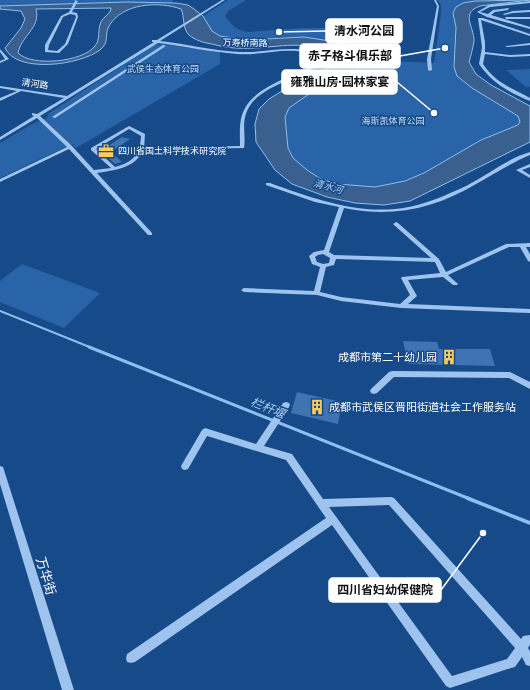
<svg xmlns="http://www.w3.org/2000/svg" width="530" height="690" font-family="'Fira Sans','Noto Sans SC',sans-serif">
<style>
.green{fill:#2864a7}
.water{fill:#39608e;stroke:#8fbff1;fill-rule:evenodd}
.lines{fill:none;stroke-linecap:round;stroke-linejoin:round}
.stream-far2{stroke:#8fbff1;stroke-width:2}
.stream-far1{stroke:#8fbff1;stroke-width:3}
.stream{stroke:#8fbff1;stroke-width:3.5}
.building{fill:#3e74b2}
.minor{fill:#9dc3ee;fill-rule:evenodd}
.labels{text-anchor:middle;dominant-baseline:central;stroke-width:3;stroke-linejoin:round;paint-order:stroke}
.far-street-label{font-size:9px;fill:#fff;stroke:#164a88}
.far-park-label{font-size:9px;fill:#c3ddfa;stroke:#164a88}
.far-poi-label{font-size:9px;fill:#fff;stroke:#164a88;text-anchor:start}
.far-water-label{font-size:10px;font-style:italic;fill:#a9cdf6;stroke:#164a88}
.poi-label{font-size:11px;fill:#fff;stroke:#164a88;text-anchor:end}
.water-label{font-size:12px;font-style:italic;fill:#a9cdf6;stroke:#164a88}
.near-street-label{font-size:13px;fill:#fff;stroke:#164a88}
.leader{fill:none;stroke:#fff;stroke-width:1.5}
.callout-dot{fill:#fff;stroke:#164a88;stroke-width:1.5}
.callout{fill:#fff;stroke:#fff;stroke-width:1.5}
.callout-label{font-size:12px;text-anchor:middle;font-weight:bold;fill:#111}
</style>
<rect width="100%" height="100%" fill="#164a88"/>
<path class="green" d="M0 0H173L172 3 128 2 0 6Z
M228 0H246L228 11 225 16C231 24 237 31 248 32L301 28H342L346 32 362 37 350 42C357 46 370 50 369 60L434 63 441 13V5L437 0H480L463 3 453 13 456 26 454 67 457 76 472 88 518 116 520 122 518 125 481 140 424 173 405 181 375 187 356 186 321 179 307 170 293 158 288 149 285 117 289 108 309 94 344 81 361 63C359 52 350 47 340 44 324 39 308 37 291 37 269 37 235 46 215 34 209 30 207 21 203 16Z
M164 44 220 52V64L76 148 72 144 0 178V143L32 124 47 118 49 113 154 45Z
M530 69V87H526L506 70Z
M22 264 100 293 64 328 0 302V281Z"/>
<path class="water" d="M530 0 480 6C460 13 474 26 474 41 473 48 471 55 469 62L476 74 491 85 530 106V142L410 201 384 205 355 203 327 197 292 184 275 170 256 142 255 124 259 109 269 99 282 91 333 66 336 62C317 37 282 47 255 48 240 49 226 48 212 44 204 43 195 40 189 35 182 28 185 17 181 9 159 1 122 3 109 26 104 35 110 42 100 50 80 65 17 74 5 48L21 28 25 19 21 11 0 9V6L126 2 176 3 188 5 194 9 203 16 212 31 220 36 247 40 304 37 330 41 351 49 360 58 361 63 353 77 309 94 289 108 285 117 288 148 293 158 307 170 321 179 338 184 375 187 405 181 424 173 481 140 518 125 520 122 518 116 472 88 457 76 454 67 456 27 453 13 456 7 463 3 475 1ZM111 8C111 14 103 17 101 22 97 30 101 39 95 46 83 62 32 67 18 53 21 36 41 28 36 9Z"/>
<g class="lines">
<path class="stream-far2" d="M0 311 92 348"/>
<path class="stream-far1" d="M89 347 470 499"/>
<path class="stream" d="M467 498 530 523"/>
</g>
<path class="building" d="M122 137 130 139 111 152 122 162 115 164 100 151Z
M403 341 437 342 439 349H490L495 366 408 364Z
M297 392 342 402 338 424 291 413Z"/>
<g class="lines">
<path class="minor" d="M74 0 78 1 72 12 77 13 78 17 68 44 59 53 45 52V45L61 16 69 12 75 1ZM70 14 75 15 76 17 65 44 57 51 48 50 49 45 63 17Z
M222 0H225L160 41C187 44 213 51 240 52 270 53 292 43 322 55L323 62C301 80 255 85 246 114 242 125 246 137 244 148L143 150C135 169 114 170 97 173L152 233V235H148L69 149 0 182V179L67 147 37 118 0 140V137L34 116 32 115V113L37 114 64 98 21 91 0 101V98L17 91 0 88V86L67 96 154 42H152V40H157ZM158 43C184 46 210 52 237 54 266 56 291 44 319 57V62C296 76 251 86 242 115 239 124 240 136 240 146L144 148 145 134 129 126 91 148V150L111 168 94 170 72 146 40 116ZM129 129 141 136C140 155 133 162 115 167L96 149Z
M434 0H436L439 6 431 59 432 70 430 71 428 70 427 59 437 6Z
M530 1V3L490 7 480 12 488 14 493 10 509 8 508 10 495 12 491 15 530 27V29L487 17 477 12 489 5Z
M530 10V12L513 13 504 15 503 14 513 11Z
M505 17H530V19H506Z
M478 18H483L530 34V36L481 20 485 42V52L510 55 530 54V56L510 57 485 54 483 64C496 83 511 88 530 98V101C510 93 492 83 479 64L482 47Z
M530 43V45L507 47 505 46Z
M163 45 166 46 55 118 52 117Z
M0 49 9 59 0 63V61L5 59 0 52Z
M530 152V155C511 163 494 174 476 184 434 209 392 218 344 208L329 252 334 255 431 258 394 225 393 224 396 222 398 223 439 259 446 272 506 244 530 243V247H526L530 254V262L528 261 520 247H509L448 275 457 283 458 284 457 285H453L443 277 408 280 417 296 408 304 530 309V313L401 308 341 301 317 295 244 292 241 290 244 288 314 291 320 267 312 264 309 256 314 252 324 250 339 207 315 202 266 185V183H270C312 198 357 215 403 208 425 205 446 195 466 186 488 175 506 159 530 152ZM323 254 330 258 329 263 323 264 317 262 315 257 318 255ZM336 259 435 262 440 273 402 277 401 278 410 295 400 304 341 297 320 292 326 267 334 265Z
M530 164V167L522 170 530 175V178L516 170Z
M392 371 510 372 530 382V389L509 378 394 377 377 393 374 394 371 393 370 391 371 389 389 372Z
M286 402 289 403 290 405 289 407 264 446 292 454 323 499 391 497 394 498 521 639 523 636 530 635V645L528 648 530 651V666L526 665 522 657 515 667 511 668 450 688 446 686 332 525 135 662 131 663 127 662 126 658 127 654 326 518 286 460 207 436 188 469 185 470 182 469 181 466 202 430 205 428 256 444 283 403ZM389 505 515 648 507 659 452 676 329 507Z
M0 466 3 467 4 470 74 690H62L0 484Z"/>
</g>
<defs>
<g id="office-bare" transform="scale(1.2)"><path d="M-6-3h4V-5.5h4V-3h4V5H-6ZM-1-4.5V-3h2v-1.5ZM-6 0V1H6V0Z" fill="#ffcc5a" stroke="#164a88" stroke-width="2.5" paint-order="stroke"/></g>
<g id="building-bare" transform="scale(1.2)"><path d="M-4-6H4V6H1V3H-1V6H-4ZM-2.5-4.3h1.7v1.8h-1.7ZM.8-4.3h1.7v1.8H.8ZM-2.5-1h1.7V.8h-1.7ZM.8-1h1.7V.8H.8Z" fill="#ffcc5a" stroke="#164a88" stroke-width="2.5" paint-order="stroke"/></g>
</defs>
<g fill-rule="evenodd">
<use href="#office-bare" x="106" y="151"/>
<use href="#building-bare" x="449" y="357"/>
<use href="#building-bare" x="317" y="407"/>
</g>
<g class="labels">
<g class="far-street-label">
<text transform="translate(245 43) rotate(1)">万寿桥南路</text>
<text transform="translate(35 84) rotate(8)">清河路</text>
</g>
<g class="far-park-label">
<text x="163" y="69">武侯生态体育公园</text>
<text x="393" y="121">海斯凯体育公园</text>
</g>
<g class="far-poi-label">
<text x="118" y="151">四川省国土科学技术研究院</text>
</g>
<g class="far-water-label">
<text transform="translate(328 187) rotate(15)">清水河</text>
</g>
<g class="poi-label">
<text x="437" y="357">成都市第二十幼儿园</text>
<text x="329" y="407" text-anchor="start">成都市武侯区晋阳街道社会工作服务站</text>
</g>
<g class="water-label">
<text transform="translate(268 408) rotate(22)">栏杆堰</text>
</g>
<g class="near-street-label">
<text transform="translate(46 576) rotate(73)">万华街</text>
</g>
</g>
<path class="leader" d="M279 32L326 31M445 48L400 56M434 113L397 82M483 533L441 590"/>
<g class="callout-dot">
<circle cx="279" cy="32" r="4"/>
<circle cx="445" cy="48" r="4"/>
<circle cx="434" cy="113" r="4"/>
<circle cx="483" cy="533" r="4"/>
</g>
<g class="callout">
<rect x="326" y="19" width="76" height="24" rx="4"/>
<rect x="300" y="44" width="100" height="24" rx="4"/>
<rect x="282" y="70" width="115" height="24" rx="4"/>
<rect x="329" y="578" width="112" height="24" rx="4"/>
</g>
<g class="callout-label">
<text x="364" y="35">清水河公园</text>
<text x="350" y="60">赤子格斗俱乐部</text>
<text x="340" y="86">雍雅山房·园林家宴</text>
<text x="385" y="594">四川省妇幼保健院</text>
</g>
</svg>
